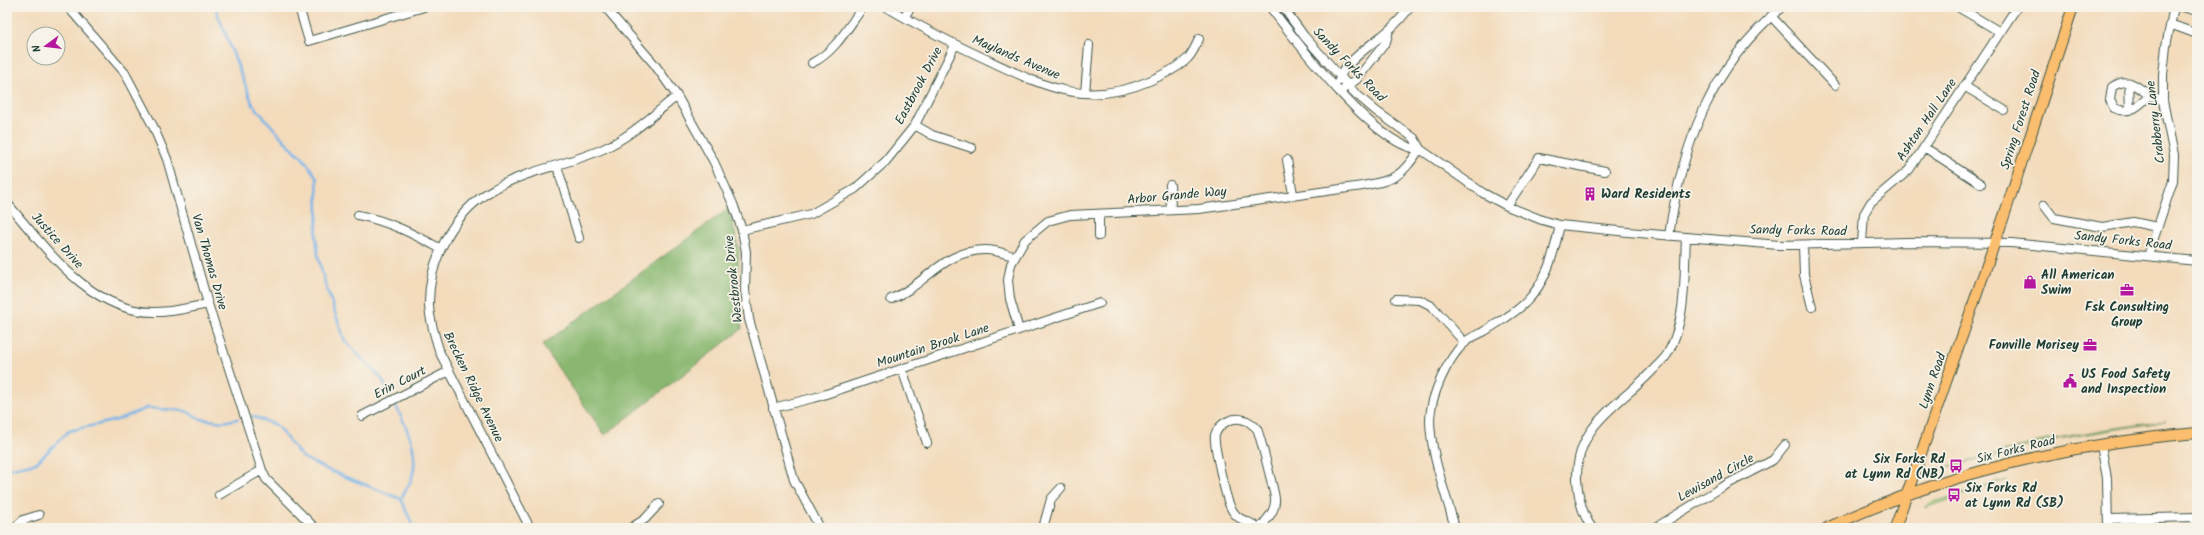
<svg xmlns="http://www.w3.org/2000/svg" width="2204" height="535" font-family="Kalam,sans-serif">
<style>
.green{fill:#acd682;stroke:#668a5b}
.forest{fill:#89b770;stroke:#547a52}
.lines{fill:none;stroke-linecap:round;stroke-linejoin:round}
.stream{stroke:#76b3e8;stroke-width:2.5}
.minor-casing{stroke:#3f5548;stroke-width:10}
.major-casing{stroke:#3f5548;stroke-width:12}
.minor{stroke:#fff;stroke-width:8}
.major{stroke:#fbbe6e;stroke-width:10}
.labels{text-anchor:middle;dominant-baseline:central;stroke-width:3.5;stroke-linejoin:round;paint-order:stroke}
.street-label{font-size:13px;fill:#1f3d34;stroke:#f7f3e8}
.poi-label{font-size:13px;font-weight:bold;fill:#1f3d34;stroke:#f7f3e8;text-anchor:start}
</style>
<rect width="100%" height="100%" fill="#f7f3e8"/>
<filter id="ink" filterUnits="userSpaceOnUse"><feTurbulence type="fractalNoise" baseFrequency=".025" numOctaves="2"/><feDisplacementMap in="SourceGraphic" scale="8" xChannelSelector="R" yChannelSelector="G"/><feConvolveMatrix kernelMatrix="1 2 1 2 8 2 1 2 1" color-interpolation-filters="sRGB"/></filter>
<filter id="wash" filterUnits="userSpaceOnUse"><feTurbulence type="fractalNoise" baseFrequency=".012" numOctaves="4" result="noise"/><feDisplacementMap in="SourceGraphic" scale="16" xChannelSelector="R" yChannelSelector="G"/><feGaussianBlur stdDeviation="0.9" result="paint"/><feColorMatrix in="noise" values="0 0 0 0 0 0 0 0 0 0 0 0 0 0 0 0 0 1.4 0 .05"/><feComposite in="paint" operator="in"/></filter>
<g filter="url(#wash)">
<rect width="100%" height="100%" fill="#f3dbbc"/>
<path class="green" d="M2166 421 2058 439 1939 469 2046 440 2108 429Z
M2007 480 1930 506 1925 508 1930 503Z"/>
<path class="forest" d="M728 209 736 235 739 253 737 282 742 329 605 435 542 345Z"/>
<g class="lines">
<path class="stream" d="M215 7 253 105 284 140 304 159 317 178 318 211 316 235 318 256 326 287 345 341 381 378 390 394
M396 406C407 428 420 453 412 477 410 485 404 492 401 499
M252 416 276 425 302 457 328 470 401 499 414 528
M7 469 36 463 69 431 117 420 147 408 186 411 201 419 223 422 238 419"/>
</g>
</g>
<g filter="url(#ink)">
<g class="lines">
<g class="minor-casing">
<path id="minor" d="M68 7 125 73 153 126 167 159 208 304 262 470 266 479 315 528
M299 7 309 41 424 7
M605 7 655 65 677 96 714 162 733 204 742 230 746 252 745 290 749 319 794 480 820 528
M886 7C919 26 953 44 988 60 1045 87 1087 108 1149 81 1162 75 1179 68 1188 58 1193 53 1196 45 1199 39
M1270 7C1296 41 1377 149 1420 149
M1283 7 1304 36 1355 93 1376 111 1414 138 1420 149 1483 193 1507 206 1542 220 1560 225 1628 232 1779 245 1909 242 2011 243 2197 261
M1958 7 2000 32
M2182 7 2197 11
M1771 16 1835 85
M904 17 911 7
M2170 24 2197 34
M812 63C835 52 848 27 863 7
M1339 80C1341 65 1377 40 1389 30 1397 23 1404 15 1410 7
M2129 83 2130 110
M1964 86 2004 110
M1345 88 1357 79 1386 42 1389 30
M1085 93 1089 45
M2150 95C2139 106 2130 115 2114 108L2110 100 2112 87C2126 77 2134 84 2146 93 2151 96 2157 98 2163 101
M915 125 932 135 972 148
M1924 147 1981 184
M1287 160 1293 194
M557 166 579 238
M1170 185 1171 210
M7 203C45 247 91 314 157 312 174 312 192 307 208 304
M2044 205 2054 218 2102 227 2133 222 2157 227
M1507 206 1539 158 1605 171
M1099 214V236
M358 215C388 221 414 234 441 249
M742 230 811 214 855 189 886 161 915 125 955 45
M1669 236C1681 147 1711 66 1782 7
M1862 243 1864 214 1871 202 1909 170 2017 7
M1803 245 1804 275 1812 307
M2148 256 2173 181 2174 155 2163 101V75L2166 46 2174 7
M891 299C926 285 942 251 984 250 994 249 1005 254 1014 256
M1396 299 1420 300 1432 306 1465 343
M1019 330 1010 299 1008 280 1011 264 1025 240 1048 221 1070 215 1199 209 1362 186C1397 179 1399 178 1420 149
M902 369 927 443
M773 408 817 397 1100 303
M362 416 449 371
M2101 445 2107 478 2108 528
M219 495 262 470
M2109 519 2197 517
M15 528 23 520 39 515
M530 528 440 353C435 337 430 322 429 306 428 260 454 211 494 189 526 170 568 165 603 149 630 137 653 115 677 96
M631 528 645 519 659 504
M1043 528 1051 499 1061 488
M1257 528C1247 517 1239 525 1230 506 1226 498 1213 443 1215 435 1219 423 1233 416 1244 420 1247 420 1255 426 1257 429 1259 432 1275 494 1275 499 1276 511 1267 519 1260 528
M1455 528C1446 494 1430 453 1430 419 1431 395 1447 360 1464 343 1469 338 1477 335 1483 332 1497 323 1513 315 1525 303 1547 282 1554 253 1560 225
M1592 528C1582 514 1578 497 1577 479 1576 424 1619 406 1652 371 1657 365 1664 360 1668 353 1687 319 1684 275 1686 237
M1655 528 1722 487 1773 460 1785 445"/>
</g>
<g class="major-casing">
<path id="major" d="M1827 528C1942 474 2070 443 2197 433
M1895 528 2003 219 2073 7"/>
</g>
<use href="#minor" class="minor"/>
<use href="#major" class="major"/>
</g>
</g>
<defs>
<g id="building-bare" transform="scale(1.08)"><path d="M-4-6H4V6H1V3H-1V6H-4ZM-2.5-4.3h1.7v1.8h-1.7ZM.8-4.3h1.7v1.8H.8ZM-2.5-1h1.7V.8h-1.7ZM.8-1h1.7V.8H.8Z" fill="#b5179e" stroke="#f7f3e8" stroke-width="2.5" paint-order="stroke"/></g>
<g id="shop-bare" transform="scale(1.08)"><path d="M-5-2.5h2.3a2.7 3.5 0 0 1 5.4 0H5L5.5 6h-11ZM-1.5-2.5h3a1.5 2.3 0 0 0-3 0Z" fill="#b5179e" stroke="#f7f3e8" stroke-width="2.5" paint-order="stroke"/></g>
<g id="office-bare" transform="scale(1.08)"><path d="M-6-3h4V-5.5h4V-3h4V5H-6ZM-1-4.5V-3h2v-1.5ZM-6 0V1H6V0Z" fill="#b5179e" stroke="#f7f3e8" stroke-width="2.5" paint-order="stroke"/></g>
<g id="civic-bare" transform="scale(1.08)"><path d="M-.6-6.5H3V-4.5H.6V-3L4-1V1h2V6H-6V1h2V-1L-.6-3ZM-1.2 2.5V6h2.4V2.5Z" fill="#b5179e" stroke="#f7f3e8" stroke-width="2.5" paint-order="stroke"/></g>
<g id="bus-bare" transform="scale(1.08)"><path d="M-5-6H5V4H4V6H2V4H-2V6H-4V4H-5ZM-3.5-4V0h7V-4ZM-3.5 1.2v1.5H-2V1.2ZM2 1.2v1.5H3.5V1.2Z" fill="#b5179e" stroke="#f7f3e8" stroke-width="2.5" paint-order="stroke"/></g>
</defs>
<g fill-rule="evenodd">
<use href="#building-bare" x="1590" y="194"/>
<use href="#shop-bare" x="2030" y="282"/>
<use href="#office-bare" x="2127" y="290"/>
<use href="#office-bare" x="2090" y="345"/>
<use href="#civic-bare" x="2070" y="381"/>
<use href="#bus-bare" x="1956" y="466"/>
<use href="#bus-bare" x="1954" y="495"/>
</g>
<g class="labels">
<g class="street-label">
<text transform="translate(1016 58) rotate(23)">Maylands Avenue</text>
<text transform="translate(1349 65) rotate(46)">Sandy Forks Road</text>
<text transform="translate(919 86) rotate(-62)">Eastbrook Drive</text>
<text transform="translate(1927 120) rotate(-56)">Ashton Hall Lane</text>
<text transform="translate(2021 120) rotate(-72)">Spring Forest Road</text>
<text transform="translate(2156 122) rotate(-97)">Crabberry Lane</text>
<text transform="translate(1177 196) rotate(-5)">Arbor Grande Way</text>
<text transform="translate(1798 231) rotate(1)">Sandy Forks Road</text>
<text transform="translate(57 241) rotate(48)">Justice Drive</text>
<text transform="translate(2123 241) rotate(6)">Sandy Forks Road</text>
<text transform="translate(209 262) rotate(74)">Van Thomas Drive</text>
<text transform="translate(734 279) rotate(-96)">Westbrook Drive</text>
<text transform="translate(933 346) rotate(-18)">Mountain Brook Lane</text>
<text transform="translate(1933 381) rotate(-71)">Lynn Road</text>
<text transform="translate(400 383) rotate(-27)">Erin Court</text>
<text transform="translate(473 387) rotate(64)">Brecken Ridge Avenue</text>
<text transform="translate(2016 450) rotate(-14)">Six Forks Road</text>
<text transform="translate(1716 478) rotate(-29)">Lewisand Circle</text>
</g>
<g class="poi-label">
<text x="1601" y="194">Ward Residents</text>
<text x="2041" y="275">All American<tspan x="2041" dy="15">Swim</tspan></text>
<text x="2127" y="307" text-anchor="middle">Fsk Consulting<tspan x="2127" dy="15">Group</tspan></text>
<text x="2079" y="345" text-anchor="end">Fonville Morisey</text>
<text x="2081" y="374">US Food Safety<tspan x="2081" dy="15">and Inspection</tspan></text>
<text x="1945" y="459" text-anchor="end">Six Forks Rd<tspan x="1945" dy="15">at Lynn Rd (NB)</tspan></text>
<text x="1965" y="488">Six Forks Rd<tspan x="1965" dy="15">at Lynn Rd (SB)</tspan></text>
</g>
</g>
<rect width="2204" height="535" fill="none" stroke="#f7f3e8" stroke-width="24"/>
<g transform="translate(46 46) rotate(255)"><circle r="19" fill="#f7f3e8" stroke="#a1aaa0"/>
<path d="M0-3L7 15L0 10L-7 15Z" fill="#b5179e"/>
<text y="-6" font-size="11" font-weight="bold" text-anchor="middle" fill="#1f3d34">N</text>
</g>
</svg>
